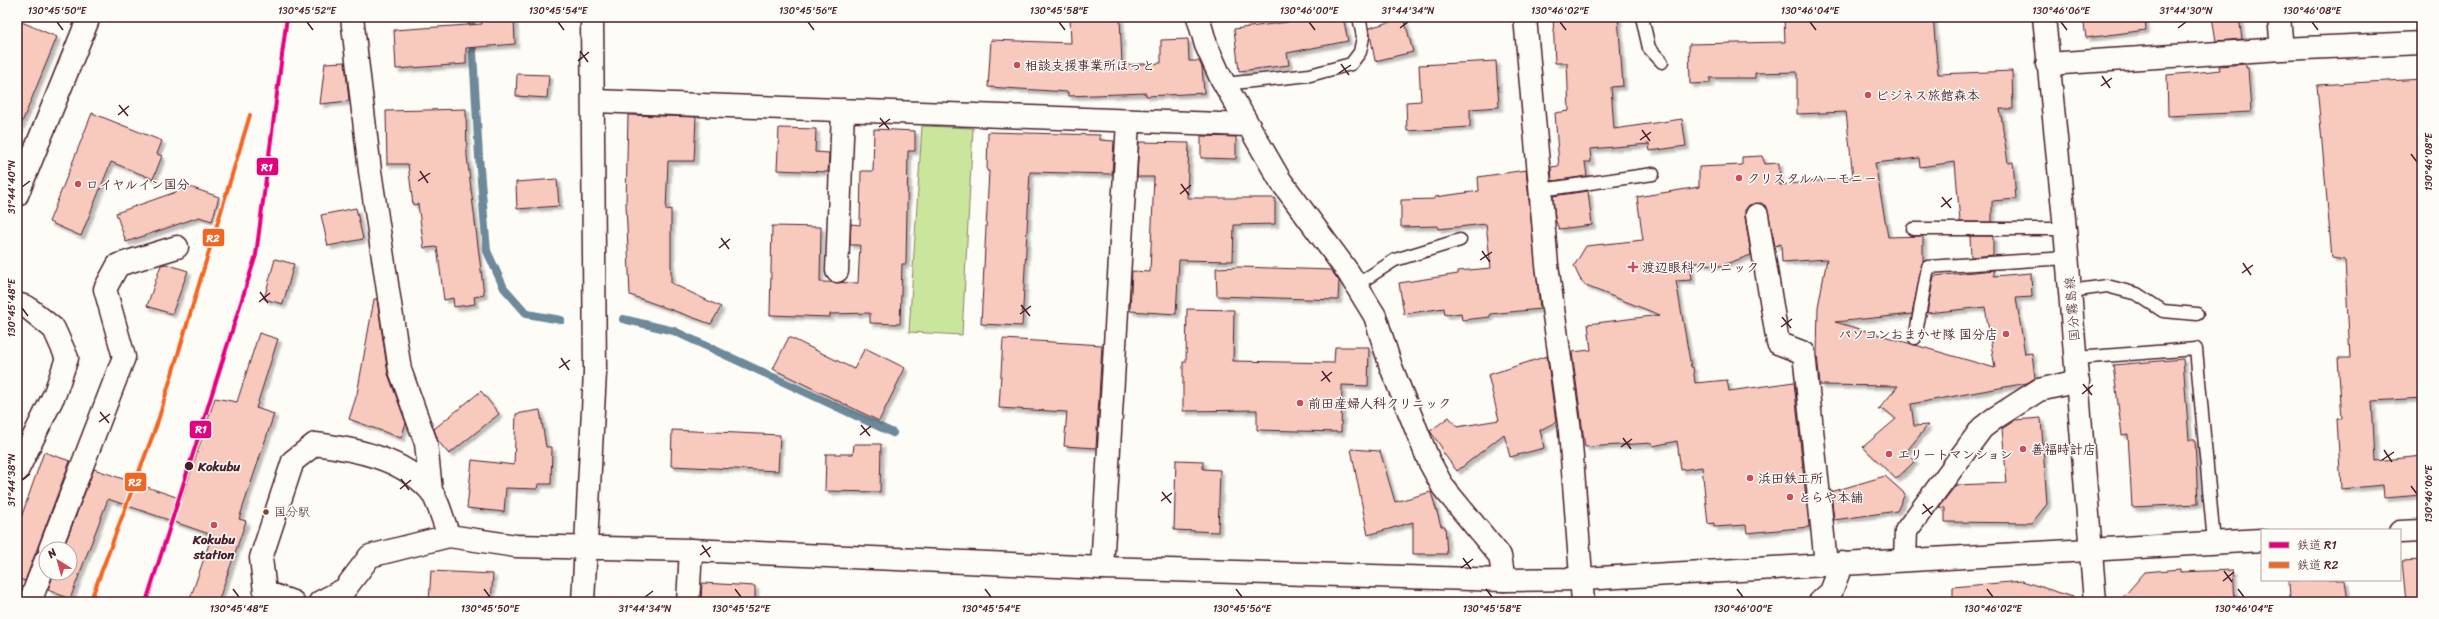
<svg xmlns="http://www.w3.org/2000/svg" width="2439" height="619" font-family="Sriracha,'Klee One',sans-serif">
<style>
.green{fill:#cae69d;stroke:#8a8264}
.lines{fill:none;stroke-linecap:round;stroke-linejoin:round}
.stream{stroke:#6d899a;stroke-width:8}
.building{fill:#f8cabe;stroke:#4a1f2b;filter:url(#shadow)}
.lane-casing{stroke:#4a1f2b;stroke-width:15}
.street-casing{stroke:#4a1f2b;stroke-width:25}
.secondary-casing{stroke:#4a1f2b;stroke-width:25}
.primary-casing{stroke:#4a1f2b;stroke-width:25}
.lane{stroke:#fdfcf7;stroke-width:12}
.street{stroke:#fdfcf7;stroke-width:22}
.secondary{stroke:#fdfcf7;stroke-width:22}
.primary{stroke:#fdfcf7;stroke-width:22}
.rail-1-casing{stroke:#fdfcf7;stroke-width:7}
.rail-2-casing{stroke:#fdfcf7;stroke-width:7}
.rail-1{stroke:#e5007d;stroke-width:4}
.rail-2{stroke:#f26522;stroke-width:4}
.ticks{fill:none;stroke:#4a1f2b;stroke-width:1.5}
.poi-dot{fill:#d1495b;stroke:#fdfcf7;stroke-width:1.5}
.stop-dot{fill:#4a1f2b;stroke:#fdfcf7;stroke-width:1.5}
.bus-dot{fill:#7a4b2a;stroke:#fdfcf7;stroke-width:1.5}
.labels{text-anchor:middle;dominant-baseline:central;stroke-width:3;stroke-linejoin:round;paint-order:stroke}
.bus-label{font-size:12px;fill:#4a1f2b;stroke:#fdfcf7;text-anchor:start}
.poi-label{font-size:13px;font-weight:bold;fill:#4a1f2b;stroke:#fdfcf7;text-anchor:start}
.street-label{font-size:13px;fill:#4a1f2b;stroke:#fdfcf7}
.stop-label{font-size:13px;font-weight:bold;fill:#4a1f2b;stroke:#fdfcf7;text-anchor:start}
.line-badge{stroke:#fdfcf7;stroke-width:1.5}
.badge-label{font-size:11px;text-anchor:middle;font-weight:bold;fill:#fff}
.neatline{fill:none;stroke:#4a1f2b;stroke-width:1.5}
.ticks-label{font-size:10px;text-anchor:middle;fill:#4a1f2b}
</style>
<defs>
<filter id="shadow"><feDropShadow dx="3.5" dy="3.5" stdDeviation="1" flood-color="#0004"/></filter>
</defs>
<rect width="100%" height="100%" fill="#fdfcf7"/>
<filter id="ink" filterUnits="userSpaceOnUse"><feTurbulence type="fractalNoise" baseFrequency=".025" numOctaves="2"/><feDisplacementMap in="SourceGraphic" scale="8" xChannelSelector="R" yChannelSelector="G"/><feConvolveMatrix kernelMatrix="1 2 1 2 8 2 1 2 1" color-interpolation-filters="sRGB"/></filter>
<g filter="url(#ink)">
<path class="green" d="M922 126 973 128 962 335 909 332Z"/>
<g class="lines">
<path class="stream" d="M471 17 479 157 487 251 504 288 527 314 561 320
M623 319 674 331 893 433"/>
</g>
<path class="building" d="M481 17H514L515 44 466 48V64L396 69 394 30 482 24Z
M1070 17H1120L1122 65 1161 63V40L1188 39 1189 61H1199L1202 67 1204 93 1146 96V93L1068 96V92L988 87 991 40 1071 43Z
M1287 17H1343L1348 41 1287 53 1289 65 1239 71 1234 29 1288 22Z
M1553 17H1618L1623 86 1611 87 1614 129 1682 119 1686 146 1650 151 1649 144 1590 149 1591 162H1585L1587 176 1552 181 1551 167 1559 166 1555 113 1569 111 1567 63H1555Z
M1933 17 1938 74 2012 71 2013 109H2000L2008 163 2013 162 2016 199 1992 201V222H1960L1955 162 1920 167 1919 158 1875 163 1888 237 1923 236V262L1912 314 1835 322 1995 368 1985 307 1927 313 1934 276 1994 270V276L2031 273 2032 297 2016 298 2025 354 2032 353 2035 378 2027 383 1911 404 1914 426 1928 425 1906 452 1915 461 1896 479 1863 447 1896 419 1884 409 1878 410 1898 386 1820 385 1817 354 1818 307 1827 259 1782 262 1781 244 1775 246 1767 207 1761 203 1749 205 1745 210V217L1751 255 1720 266 1690 262 1692 280 1676 281 1691 367H1693L1695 383 1727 380 1729 391 1794 382 1809 527 1747 533 1746 525 1714 527V523L1708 524 1702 467 1681 470 1677 441 1653 446 1652 443 1585 447 1572 352 1591 350 1588 324 1660 315 1586 286 1580 279 1574 266 1586 246 1643 240 1637 197 1699 187V167L1742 165V157L1762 156 1765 164 1779 163 1780 185 1853 177 1846 112 1797 114V72L1755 73V78H1710V83L1690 84 1689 44 1785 42 1784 18Z
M2083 17H2145L2146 30 2086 38Z
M2212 17H2239L2242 39 2216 41Z
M1404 18 1413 52 1375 61 1369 28Z
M17 20 57 37 18 132H17Z
M1496 61 1499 107 1470 109V127L1407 131 1406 102 1421 101 1419 65Z
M345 62 349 101 320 104 325 63Z
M2246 64V68H2248L2251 112 2168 116 2167 75 2212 71 2220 70 2219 66Z
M517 74 549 75 547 98 516 96Z
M2422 79V398L2372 401 2375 461 2422 456V495L2384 498 2383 485 2341 489 2337 419H2342L2338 358H2350L2345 260 2332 258 2317 85Z
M466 109 467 156 484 295 474 297 475 304 454 307 453 298 444 300 437 247 424 248 418 204 413 205 408 164H387L386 111Z
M92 113 162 141 157 154 162 156 153 179 111 162 81 236 49 222Z
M628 115 696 117 694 161H668L666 210 671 209V283L721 307 711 324 630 295 626 203Z
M779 128 816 129 815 152 829 153 828 172 777 170Z
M874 129 915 131V151H908L906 264H902L900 324 870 323V313L830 314V317L770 315 772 226 821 227 820 282 858 283 860 245H850L851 224 860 225 861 171H873Z
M988 132 1100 135V140L1114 141 1112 174 1030 172 1022 326 981 324 989 171H987Z
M1201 136 1236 137V159L1201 158Z
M1139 142 1189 143 1187 198H1275V224L1234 225 1233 261 1179 260 1176 314 1130 311 1132 271 1150 272 1154 177H1137Z
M1526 170 1540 309 1490 314V317L1462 320 1461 313 1445 315 1444 308 1404 314 1399 283 1458 274V271L1491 268 1486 224 1438 229V226L1401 227V200L1435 199V197L1479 191 1478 177Z
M557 179 559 206 517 209 516 182Z
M190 187 219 197 212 221 199 217 126 242 116 213Z
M1588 191 1592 225 1559 229 1555 219 1553 196Z
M356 208 363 239 328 246 321 215Z
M1970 236H1993V255L1971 257Z
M275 259 294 264 283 304 264 299Z
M166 264 188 271 172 314 147 306 161 265Z
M1240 267 1331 270 1339 281 1338 300 1217 296 1216 268Z
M374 299H377L388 374 406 423 401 438 349 419 357 394Z
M1187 309 1234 310 1233 361 1334 363 1335 347H1369L1368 386 1342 385 1341 432 1257 430V410L1183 411V362H1186Z
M259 333 278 339 256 408 274 414 239 519 246 521 218 602H189L212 535 108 499 70 599 48 590 54 573H70V549H63L94 469 182 499 215 398 237 402Z
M789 337 854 369 865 348 905 368 879 421 773 369Z
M1003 339 1102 345 1096 448 1064 446 1067 412 999 408Z
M1547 356 1556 422 1540 430 1544 448 1510 457 1504 434 1457 471 1441 450 1442 448 1430 431 1449 417 1457 427 1499 420 1488 375Z
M2183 359 2189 440H2195L2198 504 2132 507 2128 434 2122 435 2113 365Z
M481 391 499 414 449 454 438 441 434 429Z
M540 410 546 447H552L551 484H538L537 489 506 488 504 512 467 508 472 460 514 465 516 414Z
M2041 418 2047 504 2032 523 1945 522V508L1939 507 1956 485 2007 483 2002 429 2015 420Z
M672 430 780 435 778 471 671 466Z
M854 444H881L880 492 825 491 826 454H853Z
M1351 449 1380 451 1395 502 1431 492 1441 526H1445L1447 554H1413V522L1368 535Z
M44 452 70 461 25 581 17 578V529Z
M1176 460 1203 461V469L1220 470 1218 532 1174 530Z
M1885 476 1905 494 1897 511 1834 520 1831 492Z
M2422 560V602H2406L2402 561Z
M2180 569V572L2233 570 2235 602H2119L2145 572Z
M431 571 493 574 491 602H429Z
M2289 580H2345L2348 602H2290Z
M2022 581 2073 597V602H1953V587Z
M702 583 755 586V602H701Z"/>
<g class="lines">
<g class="lane-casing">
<path id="lane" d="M1642 17 1649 48 1662 62
M1224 84 1310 75 1351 64 1360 52 1363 37 1359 17
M1541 190 1653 174
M1913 229H2065
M1356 285 1395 260 1460 240
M2070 291 2107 286 2137 294 2163 311 2197 314
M1915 338 1928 267 2067 258
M2076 358 2196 349 2214 542"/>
</g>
<g class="street-casing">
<path id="street" d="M352 17 370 171 400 370 426 443 431 491
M1198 17 1206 45 1220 76 1280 180 1348 272 1375 316 1391 367 1429 461 1443 487 1500 556 1504 580
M1525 17 1547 265 1570 431 1583 602
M2279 17 2282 49
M2047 64 2282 49 2422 43
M594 101 1247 125
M17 195 89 17
M1757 215 1778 343 1804 353 1826 564
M837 271 843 110
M17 304 27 307 54 329 67 358 55 393 17 471
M50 549 124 357 105 289 118 265 177 247
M1905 559 1906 531 1982 428 1995 418 2039 390 2078 381
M1102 568 1128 122
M30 602 46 560
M293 602 265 592 261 558 293 461 315 444C354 449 402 458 430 490 438 499 444 524 449 536L370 556 345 589 320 602
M688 602 691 550
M1820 602 1831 592 1842 563"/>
</g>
<g class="secondary-casing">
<path id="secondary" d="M2400 532 2422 531
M449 536 516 546 691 550 1102 568 1504 580 1582 579 2262 540
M583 602 595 372 592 17"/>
</g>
<g class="primary-casing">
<path id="primary" d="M2044 17 2065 229 2095 602"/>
</g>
<use href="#lane" class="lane"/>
<use href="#street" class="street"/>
<use href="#secondary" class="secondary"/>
<use href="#primary" class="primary"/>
<g class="rail-1-casing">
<path id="rail-1" d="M146 602 256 255 287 17"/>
</g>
<g class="rail-2-casing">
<path id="rail-2" d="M90 602 157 424 250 115"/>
</g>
<use href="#rail-1" class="rail-1"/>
<use href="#rail-2" class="rail-2"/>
</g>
</g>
<path class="ticks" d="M57 22 63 30M307 22 313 30M558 22 564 30M808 22 814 30M1059 22 1065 30M1309 22 1315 30M1560 22 1566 30M1810 22 1816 30M2061 22 2067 30M2312 22 2318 30M1400 28 1408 22M2178 28 2186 22M580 51 588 62M578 61 589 52M1341 64 1349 75M1339 73 1351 65M2102 76 2110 88M2101 86 2112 78M119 105 128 116M118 115 129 106M880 118 889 129M879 127 890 119M1642 130 1650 141M1640 140 1651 132M2411 154 2417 162M420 171 428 183M418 181 430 173M1181 184 1189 195M22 187 30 181M1180 194 1191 185M1942 197 1951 208M1941 207 1952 198M721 238 729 249M719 248 730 239M1482 251 1490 262M1480 260 1492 252M2243 263 2251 275M2242 273 2253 265M260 292 268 303M259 302 270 293M1021 305 1030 316M22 308 28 316M1020 314 1031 306M1782 317 1791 328M1781 327 1792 319M561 358 569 370M559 368 570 360M1322 371 1330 382M1321 381 1332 372M2083 384 2092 395M2082 394 2093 385M100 412 109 423M99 422 110 414M861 425 870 436M860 435 871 426M1623 438 1631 449M1621 447 1632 439M2384 450 2392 462M2382 460 2394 452M401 479 409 490M22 480 30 474M2411 486 2417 494M400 489 411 480M1162 492 1171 503M1161 501 1172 493M1923 504 1932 515M1922 514 1933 506M702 545 710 557M700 555 711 547M1463 558 1471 569M1461 568 1473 559M2224 571 2232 582M2223 581 2234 572M233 589 239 597M484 589 490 597M735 589 741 597M985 589 991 597M1236 589 1242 597M1486 589 1492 597M1737 589 1743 597M1987 589 1993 597M2238 589 2244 597M645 597 653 591"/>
<g class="poi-dot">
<circle cx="1017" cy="65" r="4"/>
<circle cx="1868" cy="95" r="4"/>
<circle cx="1739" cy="178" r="4"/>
<circle cx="78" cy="184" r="4"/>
<path d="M1631 261h4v4h4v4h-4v4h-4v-4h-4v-4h4z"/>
<circle cx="2006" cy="334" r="4"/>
<circle cx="1300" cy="403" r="4"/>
<circle cx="2023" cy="449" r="4"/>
<circle cx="1889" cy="454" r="4"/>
<circle cx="1750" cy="478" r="4"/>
<circle cx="1790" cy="497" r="4"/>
<circle cx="214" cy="525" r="4"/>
</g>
<circle class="stop-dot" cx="189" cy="466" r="5"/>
<circle class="bus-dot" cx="266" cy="512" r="3.5"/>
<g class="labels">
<g class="bus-label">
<text x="274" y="512">国分駅</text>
</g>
<g class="poi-label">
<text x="1025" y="65">相談支援事業所ほっと</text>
<text x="1876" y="95">ビジネス旅館森本</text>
<text x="1747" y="178">クリスタルハーモニー</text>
<text x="86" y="184">ロイヤルイン国分</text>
<text x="1642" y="267">渡辺眼科クリニック</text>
<text x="1998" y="334" text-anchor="end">パソコンおまかせ隊 国分店</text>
<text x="1308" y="403">前田産婦人科クリニック</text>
<text x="2031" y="449">善福時計店</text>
<text x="1897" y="454">エリートマンション</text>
<text x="1758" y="478">浜田鉄工所</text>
<text x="1798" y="497">とらや本舗</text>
<text x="214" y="539" text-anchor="middle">Kokubu<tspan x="214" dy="15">station</tspan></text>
</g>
<g class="street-label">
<text transform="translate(2072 309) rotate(-95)">国分霧島線</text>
</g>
<g class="stop-label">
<text x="198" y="466">Kokubu</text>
</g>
</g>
<g class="line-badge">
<rect x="256" y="157" width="23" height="19" rx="4" fill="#e5007d"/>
<rect x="202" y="228" width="23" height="19" rx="4" fill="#f26522"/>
<rect x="189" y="420" width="23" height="19" rx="4" fill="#e5007d"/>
<rect x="124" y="472" width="23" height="20" rx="4" fill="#f26522"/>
</g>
<g class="badge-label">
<text x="267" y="171">R1</text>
<text x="213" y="242">R2</text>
<text x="201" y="433">R1</text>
<text x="135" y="486">R2</text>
</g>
<rect width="2439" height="619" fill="none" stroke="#fdfcf7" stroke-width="44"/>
<rect x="2261" y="529" width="140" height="52" fill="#fdfcf7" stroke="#b5a4a5"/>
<rect x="2269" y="542" width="20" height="6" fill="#e5007d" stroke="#b5a4a5"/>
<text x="2297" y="549" font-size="12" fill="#4a1f2b">鉄道 R1</text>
<rect x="2269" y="562" width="20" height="6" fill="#f26522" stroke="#b5a4a5"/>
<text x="2297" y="569" font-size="12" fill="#4a1f2b">鉄道 R2</text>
<g transform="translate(58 561) rotate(323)"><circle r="19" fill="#fdfcf7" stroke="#b5a4a5"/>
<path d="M0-3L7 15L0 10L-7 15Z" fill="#d1495b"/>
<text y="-6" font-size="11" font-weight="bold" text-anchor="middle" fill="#4a1f2b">N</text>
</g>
<rect x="22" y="22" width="2395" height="575" class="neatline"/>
<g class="ticks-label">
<text x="57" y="14">130°45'50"E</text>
<text x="307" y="14">130°45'52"E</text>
<text x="558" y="14">130°45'54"E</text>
<text x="808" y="14">130°45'56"E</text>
<text x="1059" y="14">130°45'58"E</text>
<text x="1309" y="14">130°46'00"E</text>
<text x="1408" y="14">31°44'34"N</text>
<text x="1560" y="14">130°46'02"E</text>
<text x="1810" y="14">130°46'04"E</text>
<text x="2061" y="14">130°46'06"E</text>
<text x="2186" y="14">31°44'30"N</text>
<text x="2312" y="14">130°46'08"E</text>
<text transform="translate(2428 162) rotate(-90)" y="4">130°46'08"E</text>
<text transform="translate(11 187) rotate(-90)" y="4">31°44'40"N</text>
<text transform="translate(11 308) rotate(-90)" y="4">130°45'48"E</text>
<text transform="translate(11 480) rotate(-90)" y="4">31°44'38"N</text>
<text transform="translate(2428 494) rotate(-90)" y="4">130°46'06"E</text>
<text x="239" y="612">130°45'48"E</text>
<text x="490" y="612">130°45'50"E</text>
<text x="645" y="612">31°44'34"N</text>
<text x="741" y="612">130°45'52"E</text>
<text x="991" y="612">130°45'54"E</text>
<text x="1242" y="612">130°45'56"E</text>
<text x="1492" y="612">130°45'58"E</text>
<text x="1743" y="612">130°46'00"E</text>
<text x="1993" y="612">130°46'02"E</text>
<text x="2244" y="612">130°46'04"E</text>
</g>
</svg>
